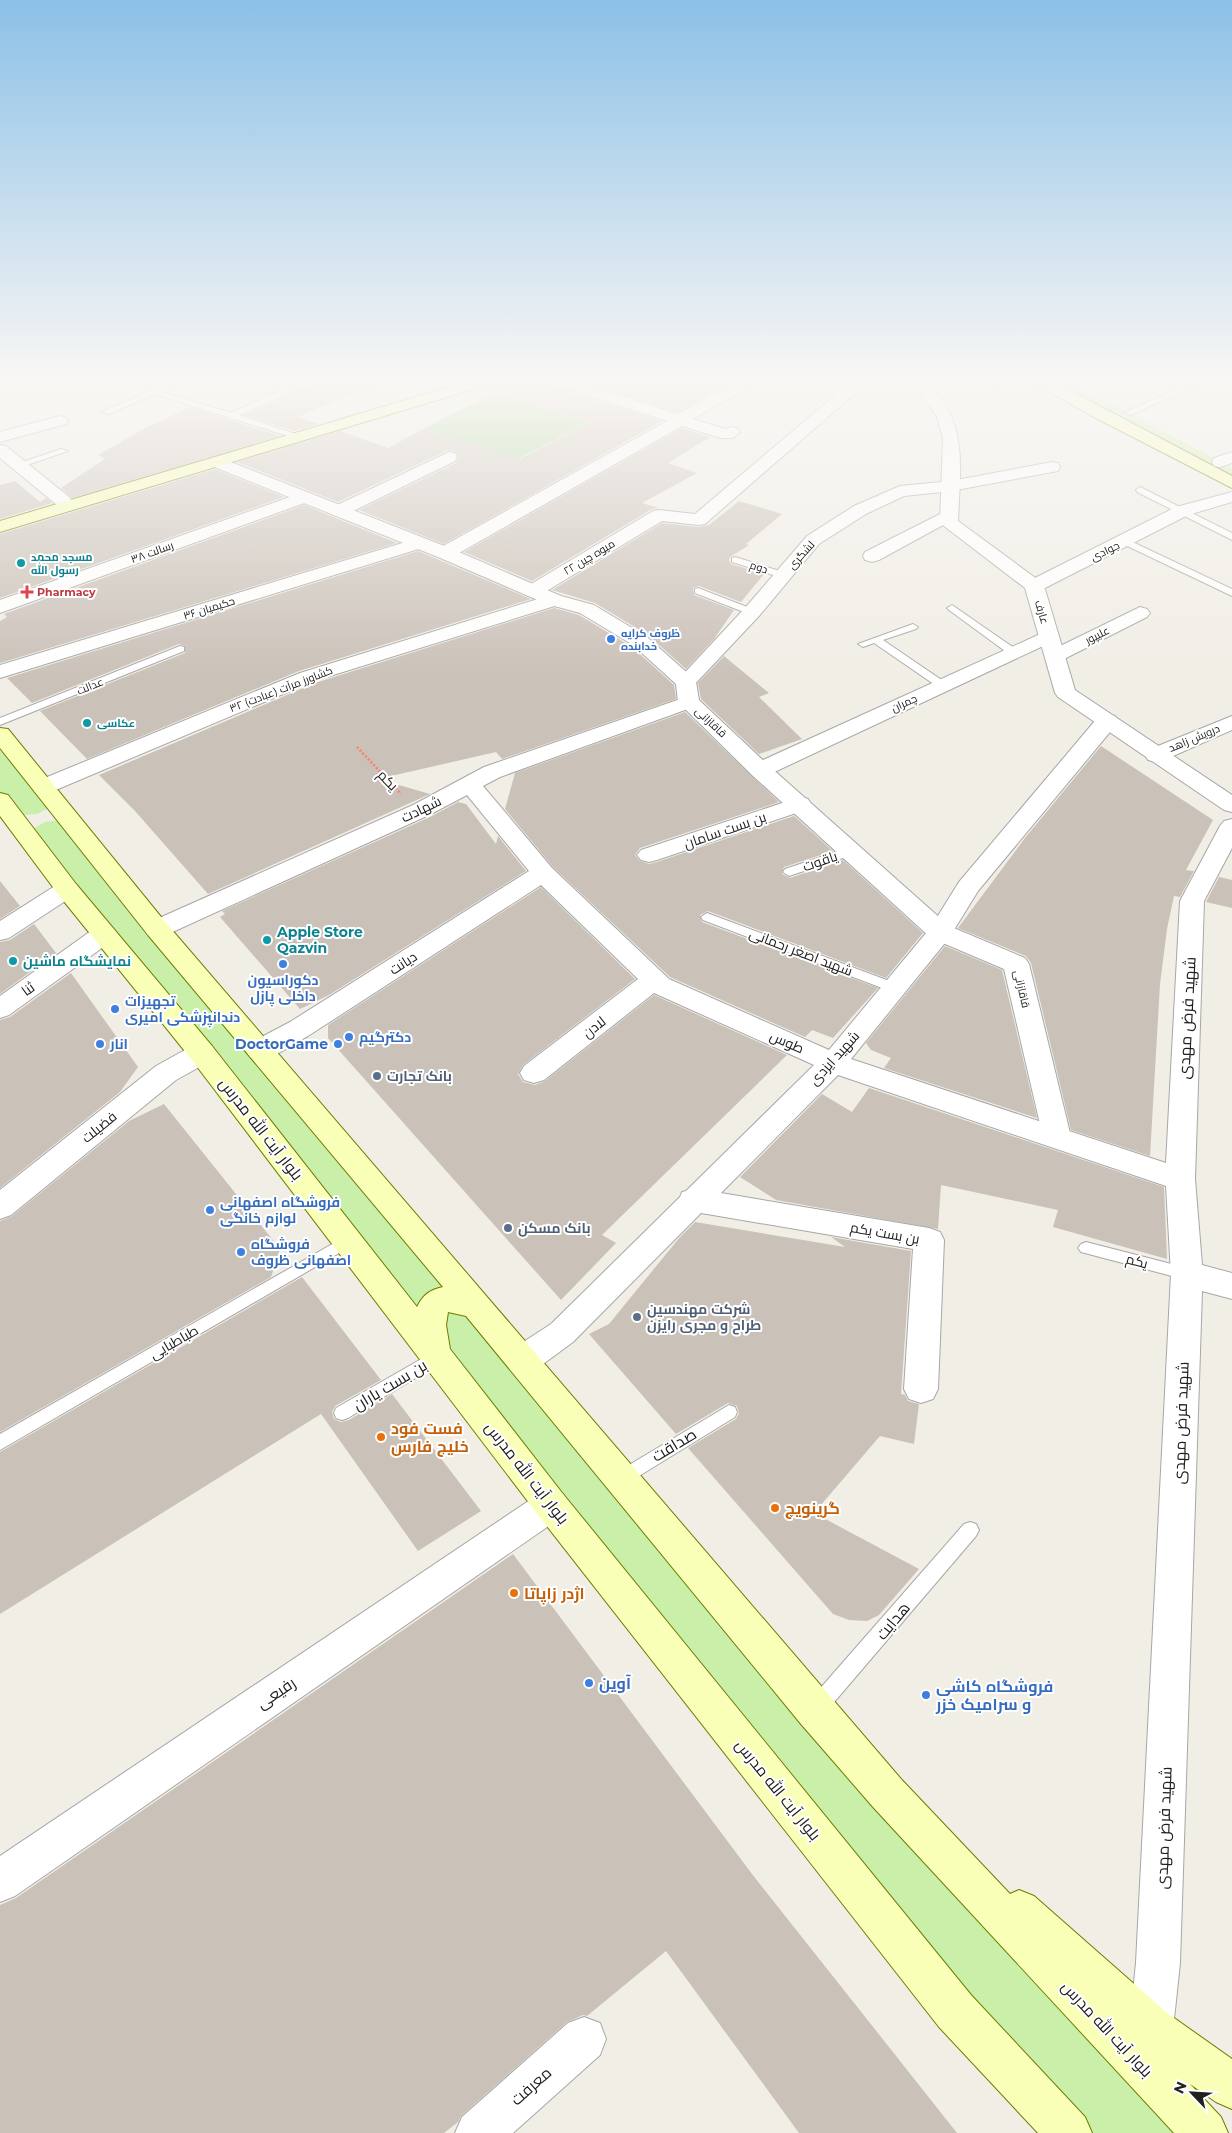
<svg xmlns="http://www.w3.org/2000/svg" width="1232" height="2133" font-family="Montserrat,Cairo,sans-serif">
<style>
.grass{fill:#c9efa8}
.forest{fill:#a7d497}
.building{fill:#cac1b8}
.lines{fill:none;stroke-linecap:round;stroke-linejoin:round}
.service-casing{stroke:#a7a7a7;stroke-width:2}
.minor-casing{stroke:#a7a7a7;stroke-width:2}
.tertiary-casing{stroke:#a7a7a7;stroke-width:2}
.secondary-casing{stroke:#6d7e00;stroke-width:2}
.path-far1{stroke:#ff7d69;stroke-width:2;stroke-dasharray:2 2;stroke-linecap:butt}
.path{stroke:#ff7d69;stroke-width:2.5;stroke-dasharray:2 2;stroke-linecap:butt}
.service{fill:#fff;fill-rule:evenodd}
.minor{fill:#fff;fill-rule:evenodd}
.tertiary{fill:#fff;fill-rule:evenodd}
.secondary{fill:#f9ffb6;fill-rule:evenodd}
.culture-dot{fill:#0f9aa8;stroke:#fff;stroke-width:2}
.health-dot{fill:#e0444e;stroke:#fff;stroke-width:2}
.shop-dot{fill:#3f7fe0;stroke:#fff;stroke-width:2}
.service-dot{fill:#5c6f8a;stroke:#fff;stroke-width:2}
.food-dot{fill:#e8710a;stroke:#fff;stroke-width:2}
.labels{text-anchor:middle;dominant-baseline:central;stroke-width:4;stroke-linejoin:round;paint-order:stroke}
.far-street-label{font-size:11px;fill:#202020;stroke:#fff}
.far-culture-label{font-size:11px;font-weight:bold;fill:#0d838f;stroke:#fff;text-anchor:start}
.far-health-label{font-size:11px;font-weight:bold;fill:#be3a42;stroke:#fff;text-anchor:start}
.far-shop-label{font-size:11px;font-weight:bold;fill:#366cbe;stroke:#fff;text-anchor:start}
.street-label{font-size:14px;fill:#202020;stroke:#fff}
.culture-label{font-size:14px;font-weight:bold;fill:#0d838f;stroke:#fff;text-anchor:start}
.shop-label{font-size:14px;font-weight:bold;fill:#366cbe;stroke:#fff;text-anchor:start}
.service-label{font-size:14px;font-weight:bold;fill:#4e5e75;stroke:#fff;text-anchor:start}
.near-street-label{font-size:16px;fill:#202020;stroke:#fff}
.near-food-label{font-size:16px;font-weight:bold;fill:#c56008;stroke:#fff;text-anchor:start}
.near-shop-label{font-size:16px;font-weight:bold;fill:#366cbe;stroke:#fff;text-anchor:start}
</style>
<rect width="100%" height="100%" fill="#f1eee6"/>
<path class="grass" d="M1043 382H1071L1232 468V483L1098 413Z
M0 734 57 804 37 814 12 816 0 800Z
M69 819 1205 2133H1069L25 833 45 822Z"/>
<path class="forest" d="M495 392 587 423 518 459 423 429Z"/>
<path class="building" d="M317 382H377L298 417 318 424 294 431 244 415Z
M492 382H552L556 387 662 421 444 544 359 510 456 463 459 456 455 451 448 450 338 502 237 462 340 431 388 448 423 429 520 459 588 423 484 388Z
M583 382H731L678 412Z
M190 407 280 436 72 498 61 488 105 459 98 455 147 427Z
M682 428 710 437 668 463 697 473 642 503 658 508 652 509 532 581 464 552Z
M215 469 284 497 0 598V534Z
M15 481 40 502 46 498 52 503 0 519V485Z
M739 501 782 514 746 544 749 545 730 557 729 560 731 564 764 574 741 602 699 586 693 588 694 595 734 610 714 639 686 669 648 635 595 603 552 590 662 523 699 527 709 525Z
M304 505 397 543 0 663V621L7 617 4 614Z
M418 551 531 599 299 671 87 759 40 711 185 653V646L179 644 32 703 7 678Z
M554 608 579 615 632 647 674 685 676 699 502 759 496 752 378 779 430 794 208 894 135 811 99 775 315 683Z
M724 656 769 693 759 697 802 739 759 754 701 699 698 683Z
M685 712 779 802 640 848 635 855 640 861 649 864 657 862 794 816 833 851 784 867 782 874 790 878 843 860 923 933 886 978 708 911 700 915 702 922 878 988 833 1038 812 1030 805 1037 670 977 553 867 505 809 515 773Z
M1101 746 1213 820 1186 870 1194 871 1180 897 1174 896 1167 929 1160 984 1150 1156 1071 1130 1031 963 1026 956 958 928 1025 838Z
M458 802 466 804 496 844 498 836 526 871 329 995 300 1009 220 917 225 914 222 911 430 817Z
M1219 877 1232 880V908L1206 902Z
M0 881 20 906 0 919Z
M541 887 635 979 523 1065 518 1074 523 1082 535 1085 545 1081 654 995 787 1055 602 1235 616 1243 561 1300 328 1038V1025Z
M34 924 56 953 0 994V942L10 940Z
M945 946 1002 970 1037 1118 884 1068 891 1058 871 1050 866 1043Z
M71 973 138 1067 120 1092 0 1188V1020L10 1017Z
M869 1088 1164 1187 1167 1259 1053 1227 1058 1210 941 1185 938 1229 776 1200 740 1177 822 1094 852 1112Z
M164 1104 280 1249 271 1277 0 1432V1221L12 1216 129 1121Z
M695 1222 845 1247 831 1237 911 1251 901 1394 905 1395 908 1401 919 1404 914 1444 880 1436 814 1513 919 1569 879 1615 867 1621 849 1620 833 1614 688 1448 736 1419 739 1413 737 1406 728 1403 676 1434 589 1334 609 1324 680 1237Z
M302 1277 381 1380 335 1406 332 1412 334 1419 341 1422 349 1420 392 1394 481 1511 418 1551 321 1414 0 1614V1452Z
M513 1554 752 1874 957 2133H799L666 1951 587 2016 583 2015 567 2022 461 2116 458 2122 444 2133H0V1905L16 1898Z"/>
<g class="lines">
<g class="service-casing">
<path id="service" d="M172 382H182L162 392 231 413 288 387H294V391L239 415 301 436 294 438 155 394 109 414 102 412Z
M989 382H1006L1002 384 989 385Z
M1192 382H1202L1131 415 1124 413Z
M61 449 68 451 21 467 14 465Z
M1140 487 1232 533V540L1137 492 1136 490Z
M1124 538 1232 589V596L1121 543V539Z
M735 557 786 573 788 575 783 578 732 562V558Z
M698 588 755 610 757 612 752 615 749 614 695 593V589Z
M952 605 1017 650V654H1009L949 610 947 608Z
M913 624 918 627 916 629 883 640 946 683 947 685 946 687H938L874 643 863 647 858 644Z
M180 646 184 647V651L0 725V718Z
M851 847 855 848 857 851 855 854 789 876 783 872 785 869Z
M707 913 900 985 902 988 900 991H890L703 920 701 917Z
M348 1235 353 1237 356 1241 353 1245 0 1450V1434Z
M1086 1242 1187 1268 1193 1270 1195 1274 1193 1278 1187 1280 1081 1252 1078 1248 1081 1244Z
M437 1350 443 1352 445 1357 443 1362 348 1418 342 1420 336 1418 334 1413 336 1408Z
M729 1405 735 1407 737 1412 735 1417 626 1484 620 1487 614 1484 611 1479 614 1474Z
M970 1522 976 1524 979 1530 976 1536 824 1714 817 1717 810 1714 807 1707 810 1700 964 1524Z"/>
</g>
<g class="minor-casing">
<path id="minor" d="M554 382H577L678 414 736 382H755L752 385 693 419 725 429 732 427 738 429 740 432 733 438H721L682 426 452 557 445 559 438 557 436 553 438 549 667 421 557 385Z
M851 382H868L705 524 699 525 662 521 540 595 533 597 526 595 523 591 526 587 653 511 659 510 695 514Z
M60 416 66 418 68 421 66 424 0 442V432Z
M0 445 6 446 69 497 72 501 69 505 63 506 57 505 0 458Z
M449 452 455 453 457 457 455 461 345 515 339 516 333 515 330 511 333 507Z
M1232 452V463L1220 467 1214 466 1212 462 1214 458Z
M1052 462 1058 463 1060 467 1058 471 951 491 904 496 866 514 819 544 759 616 693 686 686 688 679 686 676 682 745 608 807 536 854 506 900 486 951 481Z
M304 492 310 493 313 497 310 501 0 613V600Z
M1232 492V502L1188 515 1041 590 1034 592 1027 590 1024 586 1027 582 1176 507Z
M948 510 954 511 957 515 954 519 879 560 872 562 865 560 863 556 865 552Z
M419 538 425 539 428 543 425 547 0 678V665Z
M554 594 561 596 564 600 561 604 314 681 51 792 43 794 35 792 32 787 35 782 300 673Z
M1140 607 1147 609 1150 613 1147 617 1062 660 1055 662 1048 660 1045 656 1048 652Z
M1049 630 1056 632 1059 636 1056 640 768 775 760 777 752 775 749 770 752 765Z
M689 696 696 698 700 702 696 706 500 777 483 786 552 868 669 979 829 1050 931 927 959 882 1099 716 1107 715 1115 716 1118 721 1115 726 978 891 949 938 851 1059 1166 1163 1180 901 1220 826 1224 821 1232 819V848L1204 901 1195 1179 1202 1265 1232 1273V1299L1202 1291 1180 1963 1173 2029 1167 2045 1151 2051 1135 2045 1129 2029 1136 1963 1171 1274 1166 1186 838 1075 721 1193 929 1228 940 1232 944 1240 938 1389 933 1399 921 1403 909 1399 904 1389 913 1249 701 1213 573 1342 535 1370 523 1374 511 1370 507 1360 511 1350 551 1324 680 1197 682 1192 686 1191 814 1065 654 993 544 1080 534 1083 524 1080 520 1073 524 1066 638 979 541 885 308 1036C291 1045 270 1063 250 1057L246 1050 250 1043 290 1022 529 871 467 795 429 815 166 935 157 937 148 935 144 929 148 923 413 805 484 767Z
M1232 716V730L1164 760 1156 762 1148 760 1145 755 1148 750Z
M800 797 808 799 811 804 808 809 657 860 649 862 641 860 637 855 641 850Z
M67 881 76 884 79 889 76 894 9 938 0 940V921L58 884Z
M104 926 113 928 117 934 113 940 9 1015 0 1018V996L95 928Z
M202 1043 212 1046 216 1053 212 1060 176 1080 11 1215 0 1219V1190L156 1066 192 1046Z
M551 1489 563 1494 569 1505 563 1516 15 1896 0 1902V1856L539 1494Z
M584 2017 600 2023 606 2039 600 2055 513 2133H455L462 2117 568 2023Z"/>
</g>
<g class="tertiary-casing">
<path id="tertiary" d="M909 382H926C969 421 960 468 958 521L1041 582 1044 586 1075 690 1232 795V812L1224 810 1058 697 1055 693 1025 588 940 523 943 438 937 417 923 396Z
M218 457 452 549 561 596 594 605 647 637 693 678 696 682 699 700 768 765 949 926 1025 958 1029 964 1071 1137 1067 1145 1057 1148 1047 1145 1043 1137 1004 969 931 938 752 775 682 706 678 702 676 684 633 645 580 613 547 604 438 557 212 466 210 462 212 458Z"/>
</g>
<g class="secondary-casing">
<path id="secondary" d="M466 382H490L487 385 0 532V521Z
M1035 382H1054L1232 476V488L1092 416 1038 385Z
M0 728 8 729 166 923 901 1779 1010 1894 1019 1890 1034 1896 1167 2013 1232 2059V2109L1216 2102 1190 2084 1221 2117 1228 2133H1174L873 1807 801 1724 466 1316 448 1312 446 1325 450 1349 563 1494 971 1995 1085 2117 1092 2133H1038L939 2027 539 1516 192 1060 58 894 0 816V793L8 795 76 884 212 1046 417 1307C423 1295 429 1290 443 1287L148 935 0 748Z"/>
</g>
<path class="path-far1" d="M357 396 388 382"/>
<path class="path" d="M357 747 401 794"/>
<use href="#service" class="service"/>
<use href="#minor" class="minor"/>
<use href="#tertiary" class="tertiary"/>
<use href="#secondary" class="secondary"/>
</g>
<linearGradient id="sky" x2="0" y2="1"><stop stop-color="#8cc0e6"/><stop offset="0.56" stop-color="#f9f7f4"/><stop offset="1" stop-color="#f9f7f4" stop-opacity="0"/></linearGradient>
<rect width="1232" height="680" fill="url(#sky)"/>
<g class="culture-dot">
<circle cx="21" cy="563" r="5"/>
<circle cx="87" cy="723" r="5"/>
<circle cx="267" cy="940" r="5"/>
<circle cx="13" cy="961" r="5"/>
</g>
<path class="health-dot" d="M24.5 584.5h5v5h5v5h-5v5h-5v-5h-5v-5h5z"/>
<g class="shop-dot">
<circle cx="611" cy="639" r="5"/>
<circle cx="283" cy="964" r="5"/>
<circle cx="115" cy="1009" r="5"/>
<circle cx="349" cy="1037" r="5"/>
<circle cx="100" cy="1044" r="5"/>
<circle cx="338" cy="1044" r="5"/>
<circle cx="210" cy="1210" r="5"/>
<circle cx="241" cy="1252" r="5"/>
<circle cx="589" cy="1683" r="5"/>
<circle cx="926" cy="1695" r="5"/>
</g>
<g class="service-dot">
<circle cx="377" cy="1076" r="5"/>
<circle cx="508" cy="1228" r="5"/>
<circle cx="637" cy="1317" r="5"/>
</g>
<g class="food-dot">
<circle cx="381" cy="1437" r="5"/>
<circle cx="775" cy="1508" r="5"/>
<circle cx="514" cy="1593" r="5"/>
</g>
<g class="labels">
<g class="far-street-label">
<text transform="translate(1105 551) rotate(-26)">جوادی</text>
<text transform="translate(152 552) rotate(-20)">۳۸ رسالت</text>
<text transform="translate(801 555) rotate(-48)">لشگری</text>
<text transform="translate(589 557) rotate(-31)">۲۲ میوه چین</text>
<text transform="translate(759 567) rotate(18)">دوم</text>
<text transform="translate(209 608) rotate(-17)">۳۶ حکیمیان</text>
<text transform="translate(1042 612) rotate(74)">عارف</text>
<text transform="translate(1097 635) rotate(-27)">علیپور</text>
<text transform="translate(90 686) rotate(-22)">عدالت</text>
<text transform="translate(281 689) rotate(-21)">۳۲ کشاورز مرآت (عبادت)</text>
<text transform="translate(904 703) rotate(-25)">چمران</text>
<text transform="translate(711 722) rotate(43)">قاقازانی</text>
<text transform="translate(1194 738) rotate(-23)">درویش زاهد</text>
<text transform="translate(1022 989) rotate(77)">قاقازانی</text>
</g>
<g class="far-culture-label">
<text x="31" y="557">مسجد محمد<tspan x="31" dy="13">رسول الله</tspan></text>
<text x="97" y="723">عکاسی</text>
</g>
<g class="far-health-label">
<text x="37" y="592">Pharmacy</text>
</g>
<g class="far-shop-label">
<text x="621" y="633">ظروف کرایه<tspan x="621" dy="13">خدابنده</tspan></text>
</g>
<g class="street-label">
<text transform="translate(388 780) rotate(46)">یکم</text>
<text transform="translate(421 809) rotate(-26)">شهادت</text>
<text transform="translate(725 830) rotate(-19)">بن بست سامان</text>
<text transform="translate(820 861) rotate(-19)">یاقوت</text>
<text transform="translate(801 952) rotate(21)">شهید اصغر رحمانی</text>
<text transform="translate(403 963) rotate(-33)">دیانت</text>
<text transform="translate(28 989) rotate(-36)">ثنا</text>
<text transform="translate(594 1027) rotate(-38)">لادن</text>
<text transform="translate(787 1042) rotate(24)">طوس</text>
<text transform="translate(834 1058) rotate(-48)">شهید ایزدی</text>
<text transform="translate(99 1127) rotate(-39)">فضیلت</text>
<text transform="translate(885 1233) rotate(10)">بن بست یکم</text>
<text transform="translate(1137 1261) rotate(15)">یکم</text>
<text transform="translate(174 1342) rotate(-30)">طباطبایی</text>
</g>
<g class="culture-label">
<text x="277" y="932">Apple Store<tspan x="277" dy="16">Qazvin</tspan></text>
<text x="23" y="961">نمایشگاه ماشین</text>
</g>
<g class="shop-label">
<text x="283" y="980" text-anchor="middle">دکوراسیون<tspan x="283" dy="16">داخلی پازل</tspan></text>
<text x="125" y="1001">تجهیزات<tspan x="125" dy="16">دندانپزشکی امیری</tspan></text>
<text x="359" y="1037">دکترگیم</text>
<text x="110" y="1044">انار</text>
<text x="328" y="1044" text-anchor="end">DoctorGame</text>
<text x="220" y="1202">فروشگاه اصفهانی<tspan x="220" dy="16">لوازم خانگی</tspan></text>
<text x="251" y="1244">فروشگاه<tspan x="251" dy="16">اصفهانی ظروف</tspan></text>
</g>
<g class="service-label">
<text x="387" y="1076">بانک تجارت</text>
<text x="518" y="1228">بانک مسکن</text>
<text x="647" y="1309">شرکت مهندسین<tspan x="647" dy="16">طراح و مجری رایزن</tspan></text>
</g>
<g class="near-street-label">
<text transform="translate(1187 1018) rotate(-87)">شهید فرض مهدی</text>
<text transform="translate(261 1129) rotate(52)">بلوار آیت الله مدرس</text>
<text transform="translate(390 1385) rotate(-31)">بن بست یاران</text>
<text transform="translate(1181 1423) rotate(-88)">شهید فرض مهدی</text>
<text transform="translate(674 1445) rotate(-31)">صداقت</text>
<text transform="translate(527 1473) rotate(52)">بلوار آیت الله مدرس</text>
<text transform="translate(893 1621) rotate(-50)">هدایت</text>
<text transform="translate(276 1693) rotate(-34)">رفیعی</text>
<text transform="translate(778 1790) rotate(51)">بلوار آیت الله مدرس</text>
<text transform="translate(1164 1828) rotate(-88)">شهید فرض مهدی</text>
<text transform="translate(1107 2029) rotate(47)">بلوار آیت الله مدرس</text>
<text transform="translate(531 2086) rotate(-42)">معرفت</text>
</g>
<g class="near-food-label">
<text x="391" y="1428">فست فود<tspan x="391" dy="18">خلیج فارس</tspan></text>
<text x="785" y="1508">گرینویچ</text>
<text x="524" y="1593">اژدر زاپاتا</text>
</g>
<g class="near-shop-label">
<text x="599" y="1683">آوین</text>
<text x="936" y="1686">فروشگاه کاشی<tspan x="936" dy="18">و سرامیک خزر</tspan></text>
</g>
</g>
<g transform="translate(1192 2093) rotate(295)" stroke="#ffffff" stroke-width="4" paint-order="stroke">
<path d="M0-4L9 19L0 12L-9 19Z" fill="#202020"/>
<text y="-8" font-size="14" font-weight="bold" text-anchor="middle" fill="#202020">N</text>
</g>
</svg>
